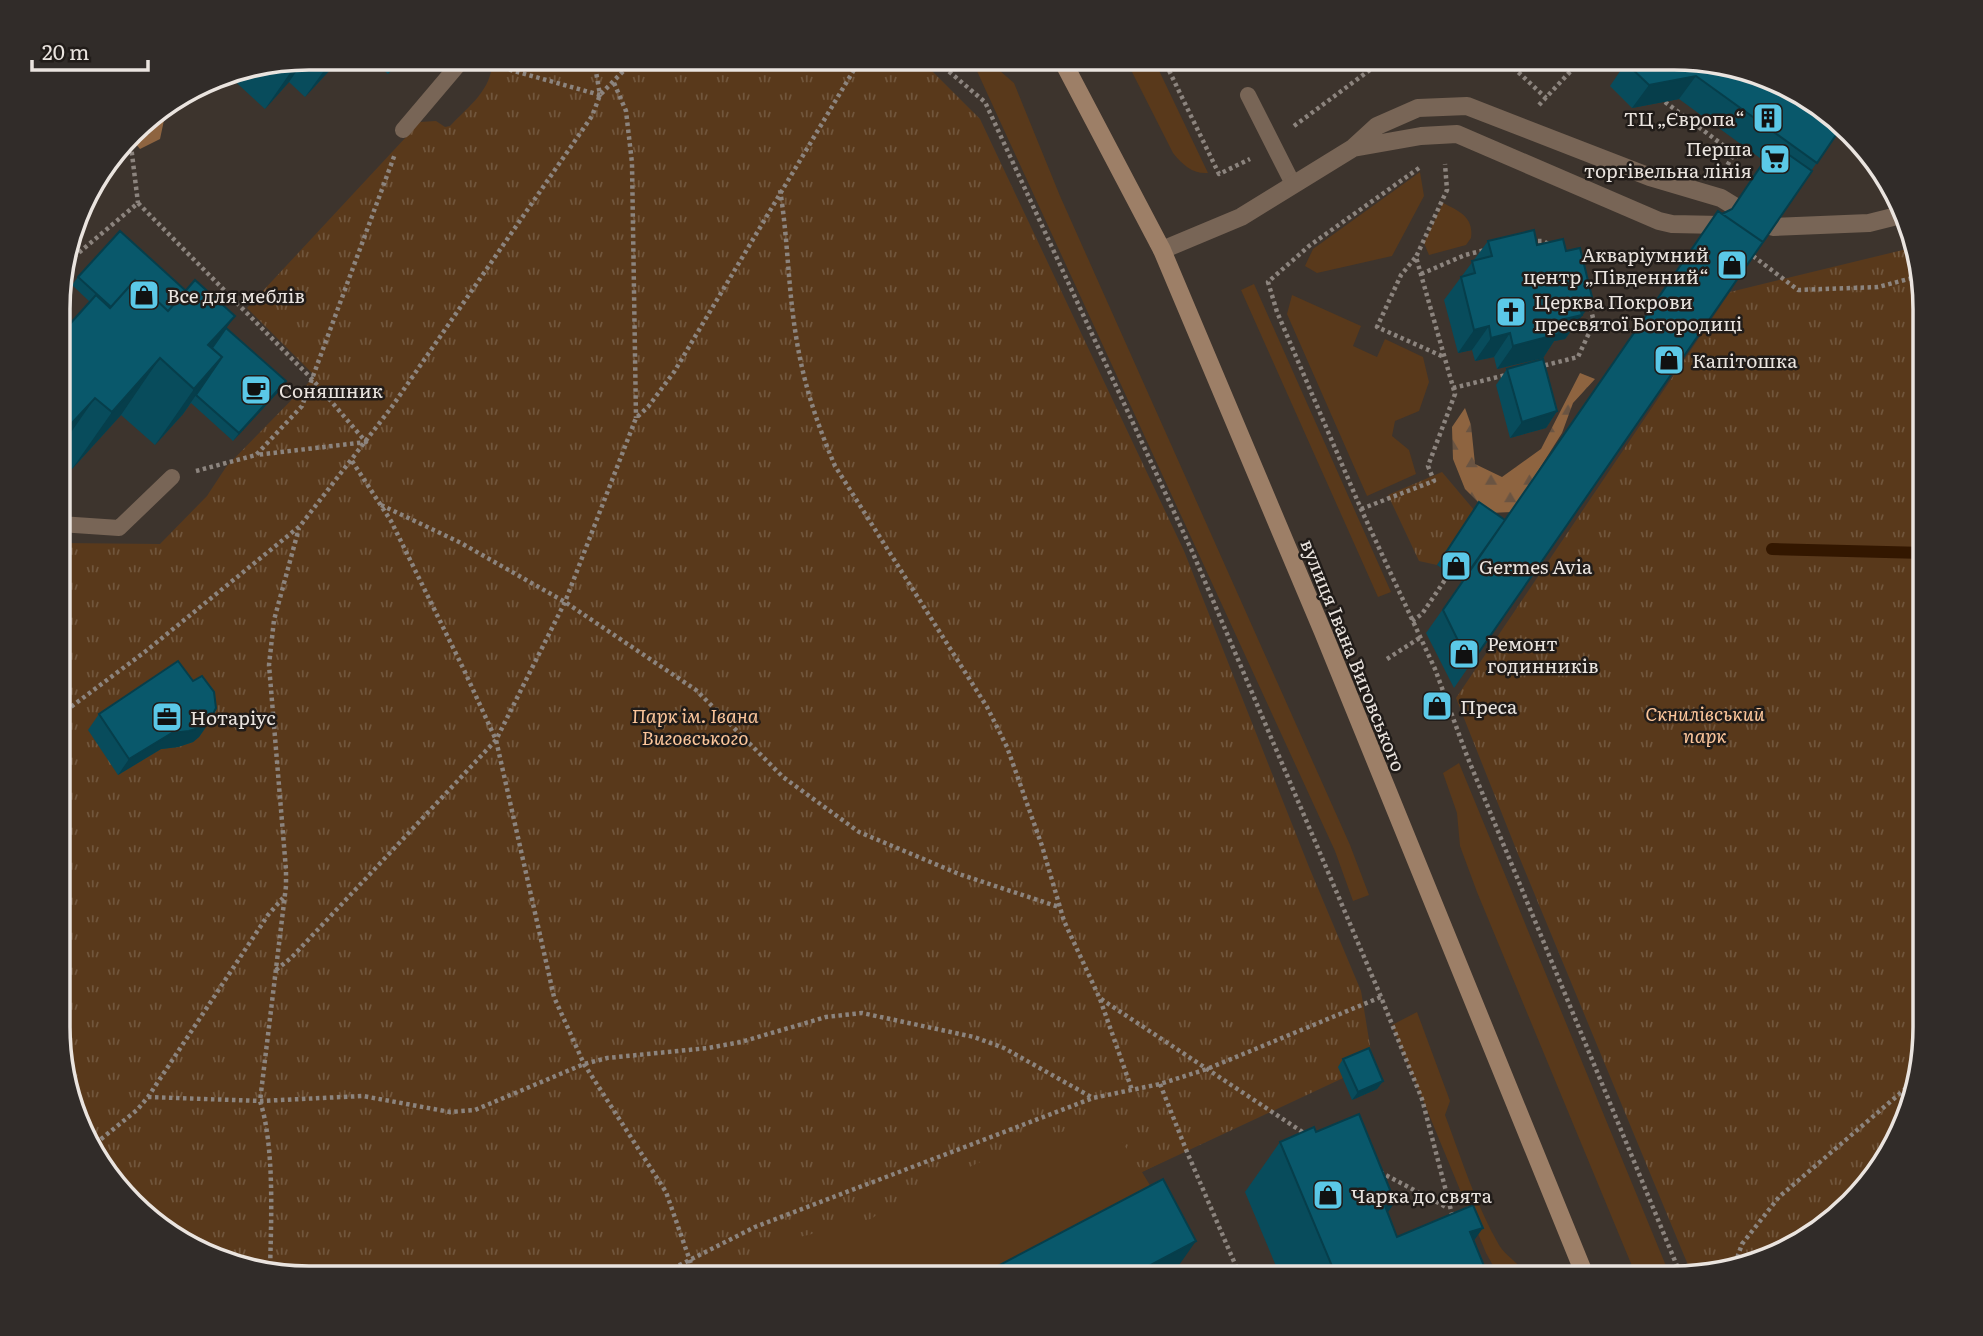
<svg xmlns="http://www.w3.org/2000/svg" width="1983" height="1336" font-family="Literata,serif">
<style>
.grass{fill:#59391b}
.forest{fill:url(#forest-firs)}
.park{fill:url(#park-tufts)}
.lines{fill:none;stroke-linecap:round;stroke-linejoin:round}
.stream{stroke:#331700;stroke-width:12}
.path{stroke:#8c847e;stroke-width:4.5;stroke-dasharray:3.5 3.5;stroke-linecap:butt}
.lane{stroke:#786556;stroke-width:16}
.street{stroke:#786556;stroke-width:18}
.secondary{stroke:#9d7f67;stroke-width:18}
.wall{fill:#084c5c}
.shaded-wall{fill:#063e4b}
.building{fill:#09586b;stroke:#063e4b;stroke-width:2}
.labels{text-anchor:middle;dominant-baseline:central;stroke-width:5;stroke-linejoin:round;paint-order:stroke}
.poi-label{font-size:19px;fill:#eae4df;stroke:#211c19;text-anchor:start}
.street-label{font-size:19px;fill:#eae4df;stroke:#211c19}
.park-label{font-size:19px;font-style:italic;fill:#fcc69b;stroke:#211c19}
.rim{fill:none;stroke:#eae4df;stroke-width:3.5}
</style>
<defs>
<pattern id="forest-firs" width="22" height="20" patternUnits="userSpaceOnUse" patternTransform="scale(1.75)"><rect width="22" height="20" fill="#8e6440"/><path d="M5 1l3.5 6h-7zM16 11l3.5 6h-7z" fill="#6a5442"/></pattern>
<pattern id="park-tufts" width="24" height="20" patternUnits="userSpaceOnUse" patternTransform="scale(1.75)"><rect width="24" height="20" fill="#59391b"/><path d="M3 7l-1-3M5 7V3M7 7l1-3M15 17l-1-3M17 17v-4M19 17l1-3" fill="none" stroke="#71563c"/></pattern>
</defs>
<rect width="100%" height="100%" fill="#3d342d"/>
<path class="grass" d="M971 58H985L1014 83 1060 196 1350 845 1369 895 1353 901 1335 851Z
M1130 58H1153L1208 173C1192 174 1183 165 1173 153L1130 68Z
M1420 172 1424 196 1392 256 1317 273 1305 266 1313 249Z
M1443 203C1459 211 1474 217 1471 238L1466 245 1429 255 1424 243Z
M1254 284 1391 592 1378 597 1241 290Z
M1292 295 1361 326 1353 346 1377 357 1385 339 1423 357 1429 382 1419 411 1395 421 1392 436 1409 450 1416 474 1367 496 1287 314Z
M1459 763 1671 1278H1637L1477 892 1460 846 1457 813 1443 773Z
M1417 1012 1450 1101 1445 1115C1461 1158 1476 1205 1499 1245 1507 1258 1522 1264 1527 1278H1500L1486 1253 1392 1025Z
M1100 1105 1177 1155 1142 1172 1177 1230 1023 1278H700Z"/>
<path class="forest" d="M167 106 160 139 140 149 130 137 143 120Z
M1580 373 1595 379 1573 403 1562 433 1512 512 1489 513 1465 489 1453 459 1452 427 1465 408 1471 425 1475 464 1502 477 1541 449Z"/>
<path class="park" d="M492 58H919L980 119 1184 551 1309 867 1361 991 1373 1064 1142 1172 1105 1116 978 1163 894 1203 871 1219 800 1237 728 1276 716 1278H309L229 1265 169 1236 92 1153 60 1059V543L160 544 207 496 226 467 315 376 247 308 420 122 436 121 445 127 450 126C470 105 494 88 492 58Z
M1911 248 1925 293V1043L1883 1167 1799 1245 1693 1277 1518 854 1456 698 1730 292Z
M1442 472 1474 510 1437 565 1419 561 1388 495Z"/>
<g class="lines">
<path class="stream" d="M1772 549 1925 553"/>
<path class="path" d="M933 58 985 102 1192 551 1381 997 1422 1099 1453 1218
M1163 58 1219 174 1250 159
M1503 58 1546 98
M1604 58 1621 70
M489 64 600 95 595 66 597 58
M614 83 626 111 632 163 636 418
M1665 102 1739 157
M1539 105 1583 58
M1294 126 1386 58
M130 138 138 203
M1419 168 1309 246 1268 282 1277 312 1361 509 1435 669 1467 756 1682 1278
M1724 171 1734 154
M780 190C788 239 788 288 796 336 803 382 817 424 835 466L987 707 1007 747 1042 846 1064 921 1100 999 1132 1090
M1531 241H1543L1550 245
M1753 256 1798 290 1878 287 1920 276
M1415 258 1401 275 1377 327 1444 357
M63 266 138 203 312 379 366 442 256 455
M1421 274 1465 255 1485 250
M1538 367 1578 357 1594 322 1589 302
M1453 388 1506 375
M352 461 391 521 464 670 496 740 554 997 584 1064 666 1192 696 1278
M196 471 256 455 302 406 395 154
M381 505 461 543 565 602 696 690 783 777 859 832 959 874 1059 907
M1361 509 1434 481 1428 466 1455 394 1416 257 1447 190 1445 164
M1412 621 1422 614 1449 574
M1387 659 1421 637
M60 715 146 651 300 526 391 408 592 116 600 95 636 58
M276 970 292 957 496 740 565 602 636 418 648 407 674 372 861 58
M1101 999 1307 1135
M1160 1084 1187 1152 1241 1278
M148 1097 260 1101 363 1096 450 1112 475 1110 584 1064 607 1058 708 1048 741 1042 826 1017 862 1013 974 1037 1004 1048 1093 1098
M90 1148 137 1110 148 1097 268 915 283 898
M1380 1172 1448 1208
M1735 1264 1742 1244 1779 1197 1911 1084
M270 1272C271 1222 275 1147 260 1101L286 886V870L269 665 274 620 299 528
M654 1278 755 1227 1093 1098 1160 1084 1207 1069 1381 997"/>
<path class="lane" d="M1248 95 1293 184
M403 130 464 58
M60 524 119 528 172 477"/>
<path class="street" d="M1353 148 1421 136 1457 134 1659 221 1672 224 1721 225
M1773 227 1869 223 1901 215
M1162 250 1241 217 1353 148 1377 126 1418 108 1467 106 1650 177 1721 198 1734 206"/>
<path class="secondary" d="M1061 58 1162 250 1323 632 1586 1278"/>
</g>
<path class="wall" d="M309 58H341L305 97 289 82 265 109 228 75 229 74Z
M370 58H402L388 74Z
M1629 58H1674L1840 129 1454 688 1426 633 1462 582 1437 565 1479 502 1505 520 1722 214 1732 209 1764 161 1679 99 1632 108 1610 86Z
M1488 241 1537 245 1577 324 1575 325 1565 339 1554 341 1543 358 1497 369 1494 357 1475 361 1472 350 1458 353 1444 300Z
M78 277 226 328 280 390 233 441 191 403 183 414 155 445 121 415 72 469 60 458V335L90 302 72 285Z
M1507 369 1557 411 1546 428 1510 438 1496 385Z
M99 714 210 721 199 737 193 742 178 747 161 749 118 775 88 730Z
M1343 1059 1383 1081 1377 1089 1352 1100 1338 1067Z
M1316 1132 1395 1202 1387 1213 1397 1237 1474 1240 1489 1278H1281L1245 1192 1280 1142Z"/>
<path class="shaded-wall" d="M333 58H341L305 97Z
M399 58H402L388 74Z
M305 59 289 82 265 109 299 60Z
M1696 76 1679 99 1632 108 1649 85Z
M1593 301 1565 339 1554 341 1543 358 1497 369 1513 346 1556 321 1579 304Z
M235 316 195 372 208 345Z
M1489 326 1472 350 1458 353 1474 330Z
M1510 333 1494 357 1475 361 1491 338Z
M222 357 183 414 155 445 194 389Z
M160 358 121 415 72 469 112 412Z
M286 381 280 390 233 441 239 433Z
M95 398 60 448V440L71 424Z
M1557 411 1546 428 1510 438 1522 422Z
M210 721 199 737 193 742 178 747 161 749 118 775 129 759 172 733Z
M1383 1081 1377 1089 1352 1100 1358 1092Z
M1395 1202 1360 1252 1385 1206Z
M1483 1228 1447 1278 1470 1232Z
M1196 1241 1170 1278H1126Z"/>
<path class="building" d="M1629 58H1674L1754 71 1814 100 1840 129 1817 163 1696 76 1649 85 1626 63Z
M1775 145 1812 171 1763 242 1722 214 1732 209Z
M1718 211 1763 242 1470 665 1443 610Z
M1534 230 1537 245 1563 239 1566 251 1580 248 1593 301 1579 304 1582 315 1556 321 1559 334 1513 346 1510 333 1491 338 1489 326 1474 330 1461 277 1475 273 1472 261 1492 256 1488 241Z
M120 231 186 291 168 311 135 280 111 307 78 277Z
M135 280 168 311 195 280 235 316 208 345 222 357 194 389 160 358 112 412 95 398 71 424 60 414V335L96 295 110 308Z
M226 328 286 381 239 433 196 395 222 357 212 348Z
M1543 359 1557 411 1522 422 1507 369Z
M1479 502 1505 520 1467 574 1443 557Z
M178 661 193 681 202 676 214 692 216 708 210 721 205 726 189 731 172 733 129 759 99 714Z
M1369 1048 1383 1081 1358 1092 1343 1059Z
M1359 1114 1395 1202 1385 1206 1397 1237 1473 1205 1483 1228 1470 1232 1489 1278H1410L1409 1276 1405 1278H1337L1280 1142 1314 1127 1316 1132Z
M1163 1179 1196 1241 1126 1278H975Z"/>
<defs>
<g id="building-square" transform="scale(1.575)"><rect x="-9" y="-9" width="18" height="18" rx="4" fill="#5bc8e7" stroke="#211c19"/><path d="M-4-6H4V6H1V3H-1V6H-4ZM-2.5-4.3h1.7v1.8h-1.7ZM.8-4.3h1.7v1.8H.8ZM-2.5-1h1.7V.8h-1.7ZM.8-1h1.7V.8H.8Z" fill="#111"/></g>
<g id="supermarket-square" transform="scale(1.575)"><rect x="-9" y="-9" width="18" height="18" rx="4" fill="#5bc8e7" stroke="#211c19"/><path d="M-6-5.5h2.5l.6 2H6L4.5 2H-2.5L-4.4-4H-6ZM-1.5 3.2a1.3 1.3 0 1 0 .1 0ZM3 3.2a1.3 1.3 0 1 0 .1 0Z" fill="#111"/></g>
<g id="shop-square" transform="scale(1.575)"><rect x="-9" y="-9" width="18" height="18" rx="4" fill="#5bc8e7" stroke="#211c19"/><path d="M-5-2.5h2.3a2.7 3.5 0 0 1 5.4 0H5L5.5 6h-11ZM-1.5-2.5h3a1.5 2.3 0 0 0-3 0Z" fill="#111"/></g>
<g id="church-square" transform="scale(1.575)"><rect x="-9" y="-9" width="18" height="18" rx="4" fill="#5bc8e7" stroke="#211c19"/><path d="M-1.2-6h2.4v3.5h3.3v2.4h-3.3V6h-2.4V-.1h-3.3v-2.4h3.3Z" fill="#111"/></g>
<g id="cafe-square" transform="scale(1.575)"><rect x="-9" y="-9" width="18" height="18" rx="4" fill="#5bc8e7" stroke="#211c19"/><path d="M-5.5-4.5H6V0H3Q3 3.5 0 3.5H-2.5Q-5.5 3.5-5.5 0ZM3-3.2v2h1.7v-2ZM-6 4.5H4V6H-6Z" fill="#111"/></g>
<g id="office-square" transform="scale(1.575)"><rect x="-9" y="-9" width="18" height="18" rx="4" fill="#5bc8e7" stroke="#211c19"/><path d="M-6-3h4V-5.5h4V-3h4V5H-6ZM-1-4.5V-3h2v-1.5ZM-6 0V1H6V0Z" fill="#111"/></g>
</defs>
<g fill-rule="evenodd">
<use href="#building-square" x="1768" y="118"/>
<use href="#supermarket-square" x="1775" y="159"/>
<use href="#shop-square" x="1732" y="265"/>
<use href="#shop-square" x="144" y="295"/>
<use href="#church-square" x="1511" y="312"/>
<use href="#shop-square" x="1669" y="360"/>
<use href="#cafe-square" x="256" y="390"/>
<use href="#shop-square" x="1456" y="566"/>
<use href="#shop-square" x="1464" y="654"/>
<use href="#shop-square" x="1437" y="706"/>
<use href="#office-square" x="167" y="717"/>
<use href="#shop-square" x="1328" y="1195"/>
</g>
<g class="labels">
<g class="poi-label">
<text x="1745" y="118" text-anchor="end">ТЦ „Європа“</text>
<text x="1752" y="148" text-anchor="end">Перша<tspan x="1752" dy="22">торгівельна лінія</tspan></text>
<text x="1709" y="254" text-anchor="end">Акваріумний<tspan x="1709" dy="22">центр „Південний“</tspan></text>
<text x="167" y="295">Все для меблів</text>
<text x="1534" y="301">Церква Покрови<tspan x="1534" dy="22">пресвятої Богородиці</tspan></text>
<text x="1692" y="360">Капітошка</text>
<text x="279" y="390">Соняшник</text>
<text x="1479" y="566">Germes Avia</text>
<text x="1487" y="643">Ремонт<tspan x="1487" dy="22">годинників</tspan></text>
<text x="1460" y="706">Преса</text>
<text x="190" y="717">Нотаріус</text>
<text x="1351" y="1195">Чарка до свята</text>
</g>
<g class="street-label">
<text transform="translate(1354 655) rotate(68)">вулиця Івана Виговського</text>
</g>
<g class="park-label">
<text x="1705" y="713">Скнилівський<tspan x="1705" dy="22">парк</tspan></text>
<text x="695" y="715">Парк ім. Івана<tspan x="695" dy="22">Виговського</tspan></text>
</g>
</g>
<path d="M0 0H1983V1336H0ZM309 70H1674A239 239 0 0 1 1913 309V1027A239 239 0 0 1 1674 1266H309A239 239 0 0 1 70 1027V309A239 239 0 0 1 309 70Z" fill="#312c29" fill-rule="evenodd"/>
<path class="rim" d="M309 70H1674A239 239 0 0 1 1913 309V1027A239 239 0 0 1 1674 1266H309A239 239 0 0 1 70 1027V309A239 239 0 0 1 309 70Z"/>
<path d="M32 60v10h116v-10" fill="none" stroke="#eae4df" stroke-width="3.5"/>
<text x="42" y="60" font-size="21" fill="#eae4df" stroke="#211c19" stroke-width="5" paint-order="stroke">20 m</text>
</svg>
